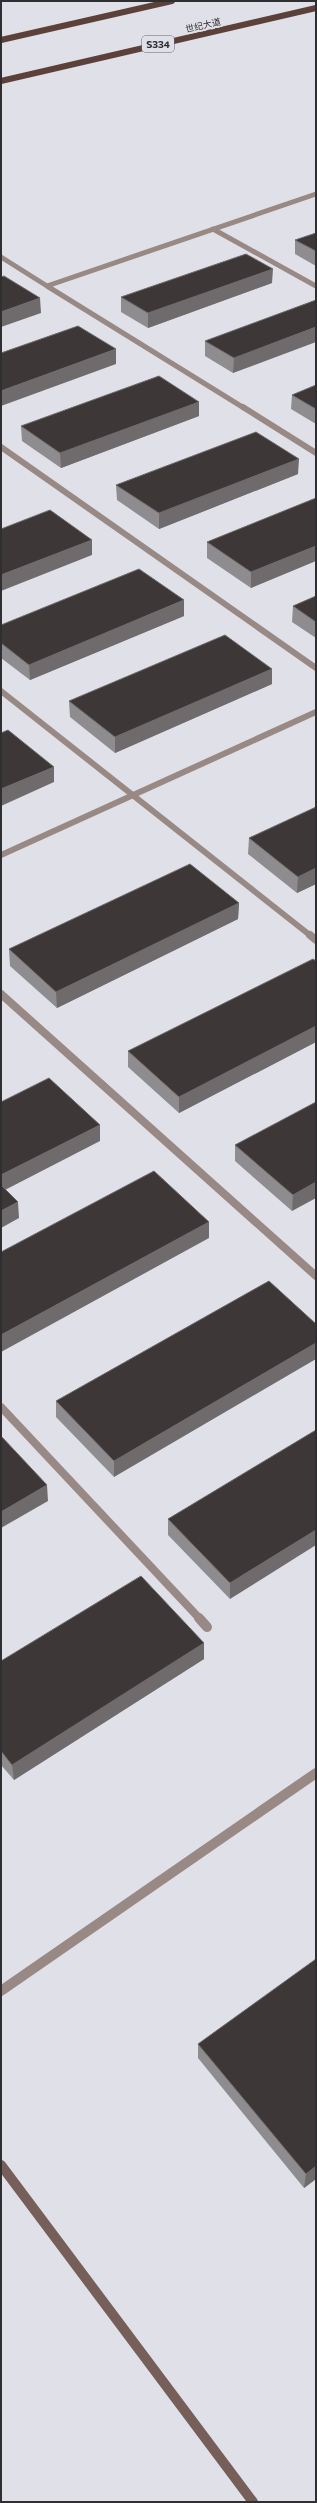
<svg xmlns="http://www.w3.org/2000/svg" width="317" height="2503" font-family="Commissioner,'Noto Sans SC',sans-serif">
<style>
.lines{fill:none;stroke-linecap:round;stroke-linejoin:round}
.lane-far3{stroke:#988984;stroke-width:5}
.lane-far2{stroke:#988984;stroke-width:6}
.lane-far1{stroke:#988984;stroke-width:8}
.lane{stroke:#988984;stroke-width:10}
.street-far3{stroke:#988984;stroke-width:5}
.street-far2{stroke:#988984;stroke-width:6}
.street-far1{stroke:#988984;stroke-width:8}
.street{stroke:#988984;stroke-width:10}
.secondary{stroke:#755f58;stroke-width:10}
.primary{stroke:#5b413a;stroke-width:6}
.wall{fill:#8f8c90}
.shaded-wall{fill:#6f6a6c}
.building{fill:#3e3737;stroke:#6f6a6c}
.labels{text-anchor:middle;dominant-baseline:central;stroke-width:4;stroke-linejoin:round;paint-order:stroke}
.far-street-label{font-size:9px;fill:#2f2f32;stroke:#e0e0e8}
.shield{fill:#e0e0e8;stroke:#646469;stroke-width:1}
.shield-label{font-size:10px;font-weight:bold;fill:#2f2f32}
</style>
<rect width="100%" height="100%" fill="#e0e0e8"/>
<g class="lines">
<path class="lane-far3" d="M213 229 316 286"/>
<path class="lane-far2" d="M1 447 316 668
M1 691 311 936"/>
<path class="lane-far1" d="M310 935 316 940
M1 1407 200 1619"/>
<path class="lane" d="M199 1618 207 1627"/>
<path class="street-far3" d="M1 257 47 286 316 194
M47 286 244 408"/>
<path class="street-far2" d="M243 407 316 453
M1 855 316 712"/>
<path class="street-far1" d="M1 994 316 1276"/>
<path class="street" d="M1 1991 316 1773"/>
<path class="secondary" d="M1 2165 253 2502"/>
<path class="primary" d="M1 40 172 1
M1 81 316 8"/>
</g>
<path class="wall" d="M316 233V266L295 254V240Z
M272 283 148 328 121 312V297Z
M316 300 233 373 205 356V341Z
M316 385V424L291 409 292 395Z
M199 402V416L61 468 22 441 21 426Z
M298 474 159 529 117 500 116 485Z
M316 498 251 588 207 558V542Z
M316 596V638L292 622 293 606Z
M184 616 30 680 1 658V625Z
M272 684 115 753 70 717 69 701Z
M316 807V884L297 893 248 854 249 838Z
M239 903 238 919 57 1008 10 966 9 949Z
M316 961V1042L179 1113 128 1067V1051Z
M316 1102 292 1211 235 1161V1145Z
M269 1281 114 1477 56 1417V1401Z
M316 1430 230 1599 168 1535V1519Z
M204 1643V1659L14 1780 1 1765V1661Z
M316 1959V2179L304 2188 198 2058V2044Z"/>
<path class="shaded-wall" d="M273 269 272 283 148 328V313Z
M40 298 41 313 1 327V312Z
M316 327V342L233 373 234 358Z
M116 349V364L1 406V391Z
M199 402V416L61 468 60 453Z
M299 459 298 474 159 529V513Z
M92 540V555L1 591V575Z
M316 546V561L251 588V572Z
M184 600V616L30 680 29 665Z
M272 669V684L115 753V737Z
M54 767V782L1 806V789Z
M316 868V884L297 893 298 877Z
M239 903 238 919 57 1008 56 992Z
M316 1026V1042L179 1113V1097Z
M100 1125V1141L1 1192V1175Z
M316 1182V1198L292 1211 293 1195Z
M18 1202 19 1218 1 1228V1211Z
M209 1222V1238L1 1352V1335Z
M316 1343V1359L114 1477V1461Z
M47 1485 48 1501 1 1528V1512Z
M316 1530V1545L230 1599V1583Z
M204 1643V1659L14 1780 12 1765Z
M316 2166V2179L304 2188 306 2174Z"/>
<path class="building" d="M316 233V251L295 240Z
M246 254 273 269 148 313 121 297Z
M4 276 40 298 1 312V277Z
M316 300V327L234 358 205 341Z
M78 326 116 349 1 391V353Z
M159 376 199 402 60 453 21 426Z
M316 385V409L292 395Z
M256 432 299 459 159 513 116 485Z
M316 498V546L251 572 207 542Z
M50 510 92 540 1 575V529Z
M139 569 184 600 29 665 1 643V625Z
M316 596V622L293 606Z
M225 635 272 669 115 737 69 701Z
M8 730 54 767 1 789V733Z
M316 807V868L298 877 249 838Z
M190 864 239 903 56 992 9 949Z
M313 959 316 961V1026L179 1097 128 1051Z
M49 1078 100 1125 1 1175V1102Z
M316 1102V1182L293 1195 235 1145Z
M154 1171 209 1222 1 1335V1252Z
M1 1185 18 1202 1 1211Z
M269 1281 316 1324V1343L114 1461 56 1401Z
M316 1430V1530L230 1583 168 1519Z
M1 1436 47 1485 1 1512Z
M141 1576 204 1643 12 1765 1 1751V1661Z
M316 1959V2166L306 2174 198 2044Z"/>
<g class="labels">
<g class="far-street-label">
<text transform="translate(203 25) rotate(-13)">世纪大道</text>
</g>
<rect class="shield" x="142" y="36" width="32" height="16" rx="3"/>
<g class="shield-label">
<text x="158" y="44">S334</text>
</g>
</g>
<rect width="317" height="2503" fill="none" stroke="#2f2f32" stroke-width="4"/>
</svg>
